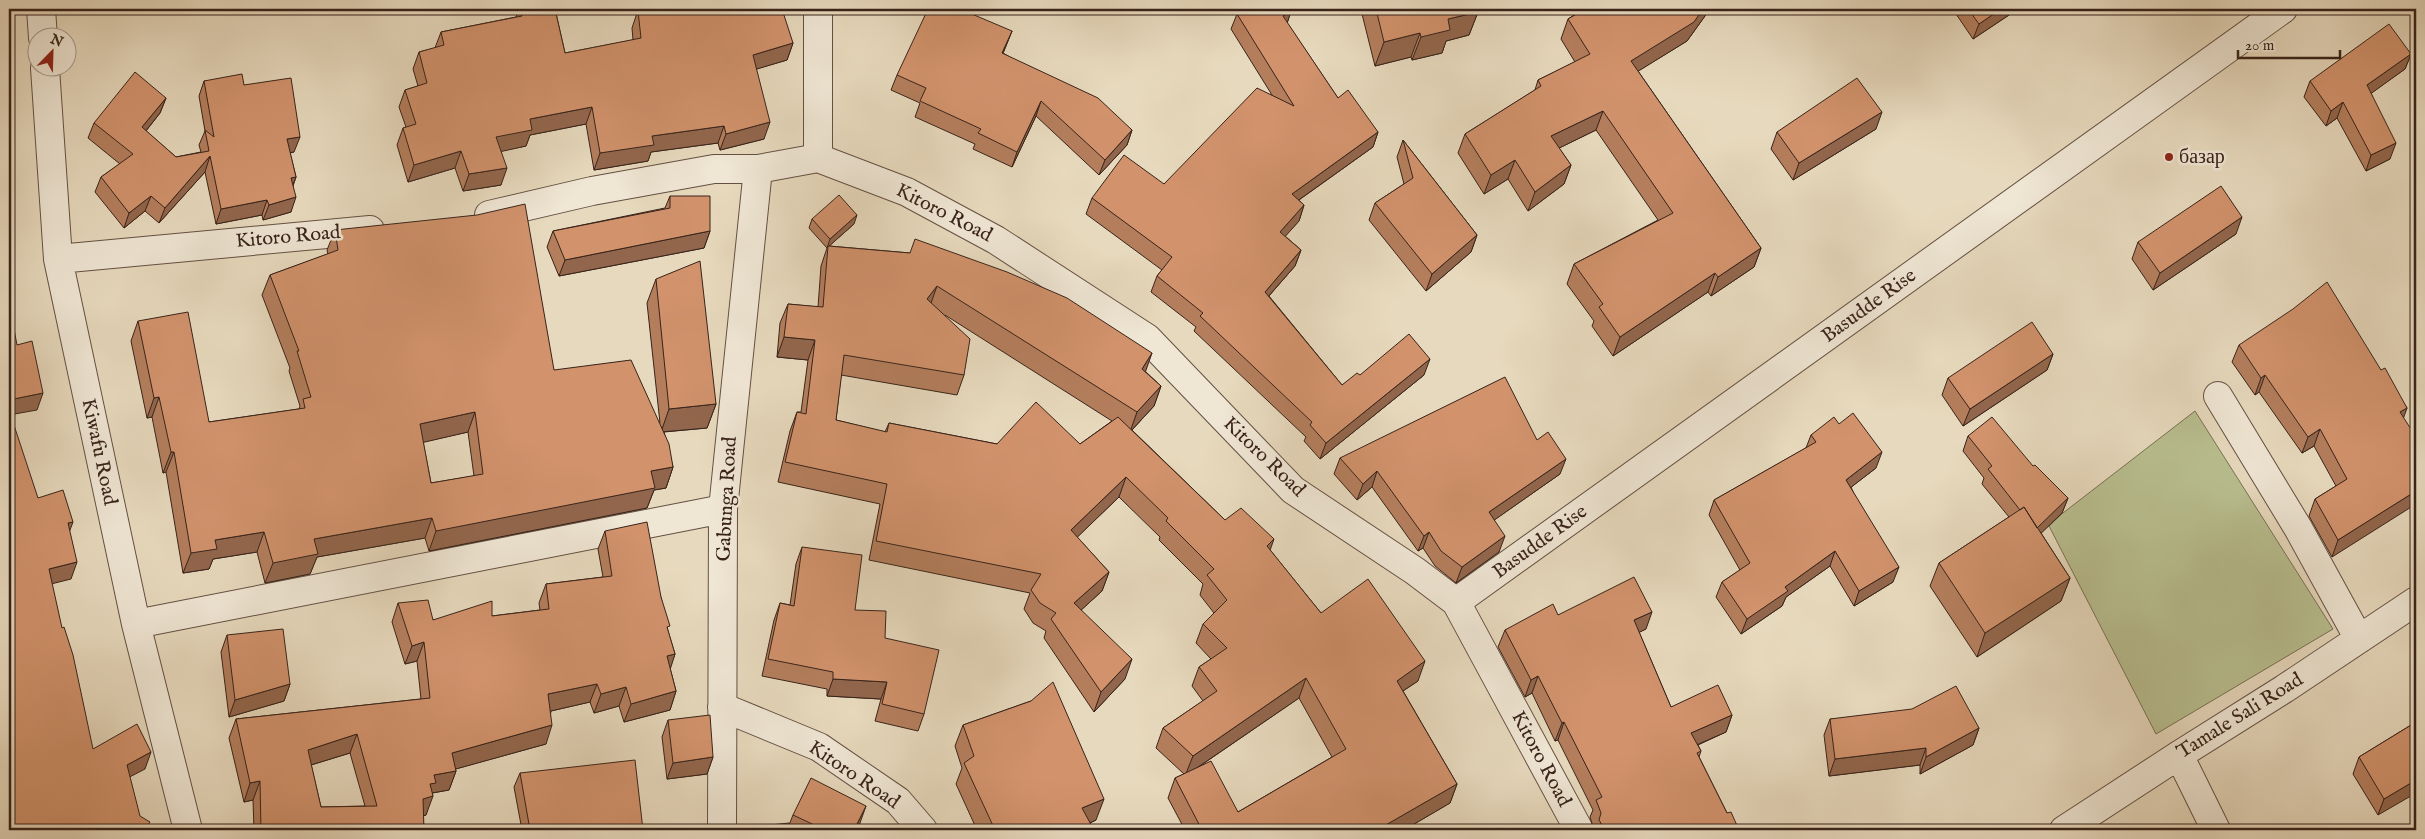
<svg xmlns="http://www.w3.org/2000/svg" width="2425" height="839" font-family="'IM FELL English',serif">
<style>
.green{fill:#b8be8f;stroke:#787054}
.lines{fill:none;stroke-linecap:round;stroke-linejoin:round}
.street-casing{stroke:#645043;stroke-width:30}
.street{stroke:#efe6d4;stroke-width:28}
.wall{fill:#b47e5d;stroke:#38231a;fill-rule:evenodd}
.shaded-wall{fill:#92664c;stroke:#38231a}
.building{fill:#d1926c;stroke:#38231a;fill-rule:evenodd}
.poi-dot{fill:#8f2418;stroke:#efe6d4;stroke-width:2}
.labels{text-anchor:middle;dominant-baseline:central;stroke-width:5;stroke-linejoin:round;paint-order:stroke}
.poi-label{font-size:20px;fill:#38231a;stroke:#efe6d4;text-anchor:start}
.street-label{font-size:20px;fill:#38231a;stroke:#efe6d4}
</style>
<rect width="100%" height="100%" fill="#e7d9bd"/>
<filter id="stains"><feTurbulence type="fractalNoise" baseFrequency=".004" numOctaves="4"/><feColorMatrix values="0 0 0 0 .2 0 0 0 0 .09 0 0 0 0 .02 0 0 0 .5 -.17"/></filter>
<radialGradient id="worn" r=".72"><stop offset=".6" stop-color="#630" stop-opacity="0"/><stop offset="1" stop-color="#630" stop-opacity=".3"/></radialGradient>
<path class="green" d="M2195 411 2333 629 2156 734 2049 526 2063 513Z"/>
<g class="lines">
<g class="street-casing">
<path id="street" d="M41 9 43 38
M45 68 58 259 136 624 188 830
M818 158V9
M489 215 592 191 714 169H758L818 158 907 192 996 240 1147 338 1293 490 1415 571 1456 602 1579 830
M58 259 370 230
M2218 396 2298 528 2359 639
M1456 602 2283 9
M136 624 723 509
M722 707 819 747 898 801 923 830
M2179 755 2216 830
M722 830 723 509 758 169
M2064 830 2179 755 2284 689 2416 601"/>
</g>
<use href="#street" class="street"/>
</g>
<path class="wall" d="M519 9H555L565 53 633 40 632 28 637 13 636 9H766V11L793 43 787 60 756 69 764 139 720 150 718 143 651 152 648 161 594 170 586 124 530 135 526 146 501 151V185L463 191 455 168 408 182 397 145 403 128 406 127 399 107 405 90 418 86 413 69 419 52 435 48 441 32 516 17Z
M1362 9H1477L1478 12 1469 35 1446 41 1442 53 1412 60 1411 57 1375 66 1361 10Z
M1572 9H1710L1687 41 1638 71 1761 248 1754 267 1711 296 1708 292 1613 356 1592 326 1594 321 1567 284 1574 264 1658 220 1596 130 1559 148 1571 165 1564 184 1528 211 1508 179 1484 194 1458 153 1465 134 1535 90 1538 80 1575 62 1561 39 1568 19 1574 15 1571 10Z
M1955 9H2018L1973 39 1954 11Z
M1291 11 1287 23 1338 98 1378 132 1373 147 1299 200 1304 205 1299 221 1285 236 1301 250 1295 266 1269 296 1342 385 1360 375H1424L1320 459 1304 441 1306 437 1194 331 1196 327 1151 292 1157 276 1162 270 1086 214 1092 198 1164 184 1272 95 1231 29 1237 14Z
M1012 31 1003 53 1132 130 1127 145 1099 175 1036 116 1012 167 973 149 975 144 915 117 920 103 891 90 897 75Z
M2411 54 2405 69 2371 93 2390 159 2366 171 2337 118 2326 126 2304 97 2310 81Z
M204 81 244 85 294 152 290 153 296 177 293 186 291 212 263 220 262 215 216 224 205 172 159 223 145 211 124 228 95 192 101 177 120 164 88 138 94 123 166 98 160 113 146 131 176 157 201 152 199 145 205 131 199 96Z
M1876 129 1793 180 1771 149 1777 132Z
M1403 140 1477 235 1471 252 1426 291 1369 220 1375 203 1404 184 1397 157Z
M670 196 710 231 704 248 559 276 547 247 553 231 665 208Z
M812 219 854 224 829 246 910 253 1146 372 1161 386 1154 406 1132 430 1225 520 1270 550 1321 613 1418 681 1403 691 1457 784 1450 803 1404 830H1185L1168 798 1175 778 1184 774 1156 748 1163 728 1203 701 1192 686 1199 667 1211 659 1196 643 1203 624 1214 613 1200 595 1203 584 1159 540 1160 537 1119 497 1077 537 1109 572 1102 591 1081 610 1125 679 1094 712 1044 638 1046 631 1033 623 1024 609 1030 593 869 560 880 504 778 482 790 431 797 412H801L808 360 777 357 780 323 788 304 818 307 821 266 827 248 809 228ZM945 315 1112 421 1080 444H997L889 423 885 432 836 420 841 375 957 395 964 375ZM1299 698 1332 757 1238 812 1197 768Z
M335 230 554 370 660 423 647 303 656 279 716 404 707 428 664 432 673 467 666 488 654 490 647 508 429 551 425 538 317 557 310 574 265 583 257 552 213 559 209 569 183 573 166 472 163 473 152 417 147 418 131 341 138 321 209 422 299 409 300 406 289 371 290 368 262 295 270 275 328 254 327 250ZM468 432 474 476 431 483 423 442Z
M2236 234 2153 290 2132 259 2138 242Z
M2239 345 2381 370 2407 408 2332 557 2309 516 2315 499 2336 486 2314 446 2302 453 2259 392 2255 395 2232 362Z
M2053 354 2047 370 1963 426 1942 395 1948 378Z
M1839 424 1876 468 1851 487 1893 582 1854 606 1830 566 1786 597 1782 606 1741 634 1716 597 1722 582 1740 570 1709 515 1714 500 1806 448 1811 435Z
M1968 436 2033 466 2068 498 2062 513 2041 533 2070 578 2061 601 1977 657 1930 586 1939 563 2009 517 1982 484 1984 478 1963 451Z
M1537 440 1560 474 1494 520 1499 552 1456 583 1435 566 1423 548 1418 551 1372 487 1357 500 1334 474 1340 458Z
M605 531 661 597 668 631 675 654 670 668 676 691 670 710 624 722 619 706 594 713 590 702 551 711 546 744 455 769 456 771 449 790 432 793 426 815 423 816 424 830H254L253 800 244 802 229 738 236 719 421 699 417 661 405 664 392 622 398 603 433 620 492 616 540 610 539 603 546 584 603 577 598 549ZM350 753 365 806 321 807 311 765Z
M802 547 855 610 885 638 924 714 918 731 875 721 881 699 827 696V689L762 676 774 620 780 603 790 605 796 564Z
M1558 615 1646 629 1639 632 1671 707 1732 715 1726 732 1698 745 1701 751 1699 757 1727 813 1739 830H1594L1590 817 1593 810 1558 740 1555 741 1532 693 1525 697 1498 647 1505 630Z
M227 635 290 684 284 701 229 717 221 652Z
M1031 701 1096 820 1090 823 1094 830H977L956 784 962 768 955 746 963 725Z
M1830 719 1979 728 1973 745 1920 774V765L1829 776 1824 735Z
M668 720 713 757 707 774 667 779 662 737Z
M2416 722 2378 815 2353 774 2359 757Z
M520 773 643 830H522L514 787Z
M793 815 860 823 856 830H742L743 828 789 825Z"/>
<path class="shaded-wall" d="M1703 9H1710L1687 41 1624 80 1631 61Z
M2001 9H2018L1973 39 1979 24Z
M1291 11 1286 27 1283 16Z
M1478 12 1469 35 1446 41 1442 53 1412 60 1421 37 1448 19Z
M1012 31 1006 46 997 68 1002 53Z
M1420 33 1411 57 1375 66 1384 42Z
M793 43 787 60 747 72 753 55Z
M2411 54 2405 69 2362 100 2367 85Z
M166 98 160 113 137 142 142 127Z
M1041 101 1036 116 1012 167 1017 152Z
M2343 102 2337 118 2326 126 2331 111Z
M592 107 586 124 530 135 526 146 490 154 496 137 530 119Z
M1603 111 1596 130 1545 155 1551 136Z
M1882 112 1876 129 1793 180 1799 163Z
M770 122 764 139 720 150 726 134Z
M724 126 718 143 651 152 648 161 594 170 600 153 652 136Z
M1132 130 1127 145 1099 175 1105 160Z
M1378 132 1373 147 1286 209 1292 194Z
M300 137 294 152 281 154 287 139Z
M2396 143 2390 159 2366 171 2371 155Z
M461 151 455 168 408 182 414 165Z
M210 156 205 172 159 223 165 208Z
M1515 160 1508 179 1484 194 1491 175Z
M1571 165 1564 184 1528 211 1535 192Z
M507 168 501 185 463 191 469 174Z
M296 177 290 192 291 178Z
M151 196 145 211 124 228 129 213Z
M296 197 291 212 263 220 269 205Z
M267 200 262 215 216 224 221 209Z
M1304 205 1299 221 1275 248 1280 232Z
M857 215 854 224 827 248 830 239Z
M2242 217 2236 234 2153 290 2160 273Z
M710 231 704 248 559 276 565 260Z
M1477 235 1471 252 1426 291 1432 274Z
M1761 248 1754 267 1711 296 1718 277Z
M1301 250 1295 266 1259 307 1265 292Z
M1715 273 1708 292 1613 356 1620 337Z
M937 286 930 306 927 299Z
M784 337 815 340 808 360 777 357Z
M1152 353 1145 373 1142 369Z
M2053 354 2047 370 1963 426 1970 409Z
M1430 359 1424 375 1320 459 1326 443Z
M2265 375 2259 392 2255 395 2261 378Z
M1161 386 1154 406 1130 432 1137 412Z
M43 393 37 410 9 415V400Z
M159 397 152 417 147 418 154 398Z
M716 404 707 428 661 432 669 409Z
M2407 408 2401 425 2400 412Z
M475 412 468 432 412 445 420 424Z
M2320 429 2314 446 2302 453 2308 437Z
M171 452H174L166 472 163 473Z
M1882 452 1876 468 1841 495 1846 480Z
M1566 459 1560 474 1483 528 1489 512Z
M673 467 666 488 654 490 647 508 429 551 436 531 651 471Z
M1377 471 1372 487 1357 500 1363 484Z
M1126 477 1119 497 1064 550 1071 530Z
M2416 491V504L2332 557 2338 540Z
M2068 498 2062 513 2030 544 2035 529Z
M432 518 425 538 317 557 310 574 265 583 273 563 314 539Z
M73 522 67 538 68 523Z
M264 532 257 552 213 559 209 569 183 573 191 553 215 540Z
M1429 532 1423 548 1418 551 1424 536Z
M1505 536 1499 552 1456 583 1462 567Z
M1274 539 1267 559V546Z
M1835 551 1830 566 1786 597 1782 606 1741 634 1747 619 1785 587Z
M77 562 71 579 43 586 49 569Z
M1899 567 1893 582 1854 606 1859 591Z
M1109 572 1102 591 1067 623 1074 603Z
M2070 578 2061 601 1977 657 1985 633Z
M1652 612 1646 629 1628 638 1634 620Z
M424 642 417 661 405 664 412 646Z
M675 654 669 673 667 656Z
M1132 659 1125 679 1094 712 1101 692Z
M1425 661 1418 681 1389 700 1397 681Z
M1538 676 1532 693 1525 697 1531 680Z
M1306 678 1299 698 1185 776 1193 756Z
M833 679 887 682 881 699 827 696Z
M290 684 284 701 229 717 235 700Z
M597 684 590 702 542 713 548 694Z
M626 687 619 706 594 713 601 694Z
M676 691 670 710 624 722 631 704Z
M1732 715 1726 732 1685 750 1691 733Z
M1564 722 1558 740 1555 741 1562 723Z
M552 725 546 744 445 772 452 753Z
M1979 728 1973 745 1920 774 1926 757Z
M357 734 350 753 301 768 308 750Z
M1926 748 1920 765 1829 776 1835 759Z
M151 752 145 769 120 782 127 765Z
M713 757 707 774 667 779 673 763Z
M456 771 449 790 432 793 433 796 426 815 416 818 423 799 434 775Z
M2416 780V793L2378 815 2384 799Z
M260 781 253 800 244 802 250 783Z
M1457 784 1450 803 1404 830H1377Z
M1104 799 1096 820 1074 830 1082 808Z
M866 806 860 823 856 830H854Z"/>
<path class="building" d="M520 9H555L565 53 641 38 638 11 647 10 646 9H766V11L772 9H782L793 43 753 55 770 122 726 134 724 126 652 136 654 145 600 153 592 107 530 119 532 130 496 137 507 168 469 174 461 151 414 165 403 128 416 124 405 90 427 83 419 52 444 45 441 32 522 16Z
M928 9H960L1012 31 1002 53 1098 98 1132 130 1105 160 1041 101 1017 152 978 133 981 129 920 101 926 88 897 75Z
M1245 9H1290L1291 11 1283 16 1338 98 1348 90 1378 132 1292 194 1304 205 1280 232 1301 250 1265 292 1342 385 1357 373 1360 375 1409 334 1430 359 1326 443 1310 425 1312 422 1200 316 1203 313 1157 276 1172 257 1092 198 1124 155 1164 184 1257 88 1294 106 1237 14Z
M1376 9H1477L1478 12 1448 19 1450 30 1421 37 1420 33 1384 42Z
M1585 9H1703L1694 22 1631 61 1761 248 1718 277 1715 273 1620 337 1599 307 1603 304 1574 264 1673 213 1603 111 1551 136 1571 165 1535 192 1515 160 1491 175 1465 134 1541 86 1538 80 1590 54 1568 19Z
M1968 9H2001L1979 24Z
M2389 24 2411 54 2367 85 2396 143 2371 155 2343 102 2331 111 2310 81Z
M135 72 166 98 142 127 176 157 209 151 205 130 214 137 204 81 242 74 244 85 291 78 300 137 287 139 296 177 291 178 296 197 269 205 267 200 221 209 210 156 165 208 151 196 129 213 101 177 133 154 94 123Z
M1857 78 1882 112 1799 163 1777 132Z
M1403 140 1477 235 1432 274 1375 203 1413 178Z
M2221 186 2242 217 2160 273 2138 242Z
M839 195 857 215 830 239 812 219Z
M670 196H710V231L565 260 553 231 670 208Z
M525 204 554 370 631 360 669 444 673 467 651 471 655 488 436 531 432 518 314 539 318 554 273 563 264 532 215 540 217 549 191 553 174 452H171L159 397 154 398 138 321 188 312 209 422 305 408 303 399 311 397 297 351H299L270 275 338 250 335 230 477 215ZM475 412 483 474 431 483 420 424Z
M915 239 1007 272 1067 298 1152 353 1142 369 1161 386 1137 412 937 286 927 299 970 339 964 375 844 355 836 420 887 432 889 423 997 444 1036 402 1080 444 1118 417 1225 520 1241 508 1274 539 1267 546 1321 613 1368 579 1425 661 1397 681 1457 784 1377 830H1202L1175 778 1211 761 1238 812 1346 749 1306 678 1193 756 1163 728 1217 691 1199 667 1227 648 1203 624 1227 600 1207 575 1214 569 1166 521 1168 518 1126 477 1071 530 1109 572 1074 603 1132 659 1101 692 1051 619 1056 613 1040 603 1031 590 1041 574 876 541 887 484 785 462 797 412 806 414 815 340 784 337 788 304 823 307 828 246 910 253Z
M700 261 716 404 669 409 656 279Z
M2327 282 2381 370 2385 368 2407 408 2400 412 2416 437V491L2338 540 2315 499 2347 479 2320 429 2308 437 2265 375 2261 378 2239 345 2293 309Z
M9 303 17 345 32 341 43 393 9 400Z
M2032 322 2053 354 1970 409 1948 378Z
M1505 377 1537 440 1548 432 1566 459 1489 512 1505 536 1462 567 1441 551 1429 532 1424 536 1377 471 1363 484 1340 458Z
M9 410 38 498 63 490 73 522 68 523 77 562 49 569 62 628 64 627 73 655 93 749 137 724 151 752 127 765 140 816 150 822 145 830H9Z
M1853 413 1882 452 1846 480 1899 567 1859 591 1835 551 1785 587 1788 591 1747 619 1722 582 1750 563 1714 500 1816 442 1811 435 1834 417 1839 424Z
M1992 417 2033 466 2035 465 2068 498 2037 528 2024 507 2020 510 1988 469 1992 466 1968 436Z
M2024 507 2070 578 1985 633 1939 563Z
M647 522 661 597 670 626 667 627 675 654 667 656 676 691 631 704 626 687 601 694 597 684 548 694 552 725 452 753 456 771 434 775 436 783 430 784 433 796 423 799 424 830H261L260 781 250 783 236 719 430 698 424 642 412 646 398 603 428 600 433 620 492 601V616L549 609 546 584 612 576 605 531ZM357 734 377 806 321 807 308 750Z
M802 547 862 555 855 610 886 611 885 638 939 650 924 714 882 704 887 682 833 679V672L768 659 780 603 794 606Z
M1634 577 1652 612 1634 620 1671 707 1718 685 1732 715 1691 733 1701 751 1697 753 1727 813 1731 812 1739 830H1605L1599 820 1601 813 1596 800 1602 797 1564 722 1562 723 1538 676 1531 680 1505 630 1553 604 1558 615Z
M283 629 290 684 235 700 227 635Z
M1053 682 1104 799 1082 808 1094 830H995L964 763 974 756 963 725 1031 701Z
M1956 686 1979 728 1926 757V748L1835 759 1830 719 1912 709Z
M710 715 713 757 673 763 668 720Z
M2416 722V780L2384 799 2359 757Z
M635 760 643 830H530L520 773Z
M811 778 866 806 854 830H825L793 815Z
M789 823 790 830H743V828Z"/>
<circle class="poi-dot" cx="2169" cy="157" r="5"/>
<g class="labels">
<g class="poi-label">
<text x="2179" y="157">базар</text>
</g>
<g class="street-label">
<text transform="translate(944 213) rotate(27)">Kitoro Road</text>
<text transform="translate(288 237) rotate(-5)">Kitoro Road</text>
<text transform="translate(1869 306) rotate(-36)">Basudde Rise</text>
<text transform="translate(99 452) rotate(78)">Kiwafu Road</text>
<text transform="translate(1264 457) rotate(44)">Kitoro Road</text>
<text transform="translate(727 499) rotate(-87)">Gabunga Road</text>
<text transform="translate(1540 542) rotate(-36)">Basudde Rise</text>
<text transform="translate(2240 716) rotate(-32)">Tamale Sali Road</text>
<text transform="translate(1541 759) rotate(62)">Kitoro Road</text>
<text transform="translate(854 775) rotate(34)">Kitoro Road</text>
</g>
</g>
<rect width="2425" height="839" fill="none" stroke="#e7d9bd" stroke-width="30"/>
<rect x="10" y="10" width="2405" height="819" fill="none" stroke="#38231a" stroke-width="2.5"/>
<rect x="15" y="15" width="2395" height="809" fill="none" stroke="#38231a"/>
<g transform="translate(52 52) rotate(23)"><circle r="24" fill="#efe6d4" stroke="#a6988a"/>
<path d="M0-4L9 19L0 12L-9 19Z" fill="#8f2418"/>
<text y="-8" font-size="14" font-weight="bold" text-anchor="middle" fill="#38231a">N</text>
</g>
<path d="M2238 50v8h102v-8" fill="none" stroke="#38231a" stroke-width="2.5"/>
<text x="2245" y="50" font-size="15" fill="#38231a" stroke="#efe6d4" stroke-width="4" paint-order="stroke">20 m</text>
<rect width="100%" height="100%" filter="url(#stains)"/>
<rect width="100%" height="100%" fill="url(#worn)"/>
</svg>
